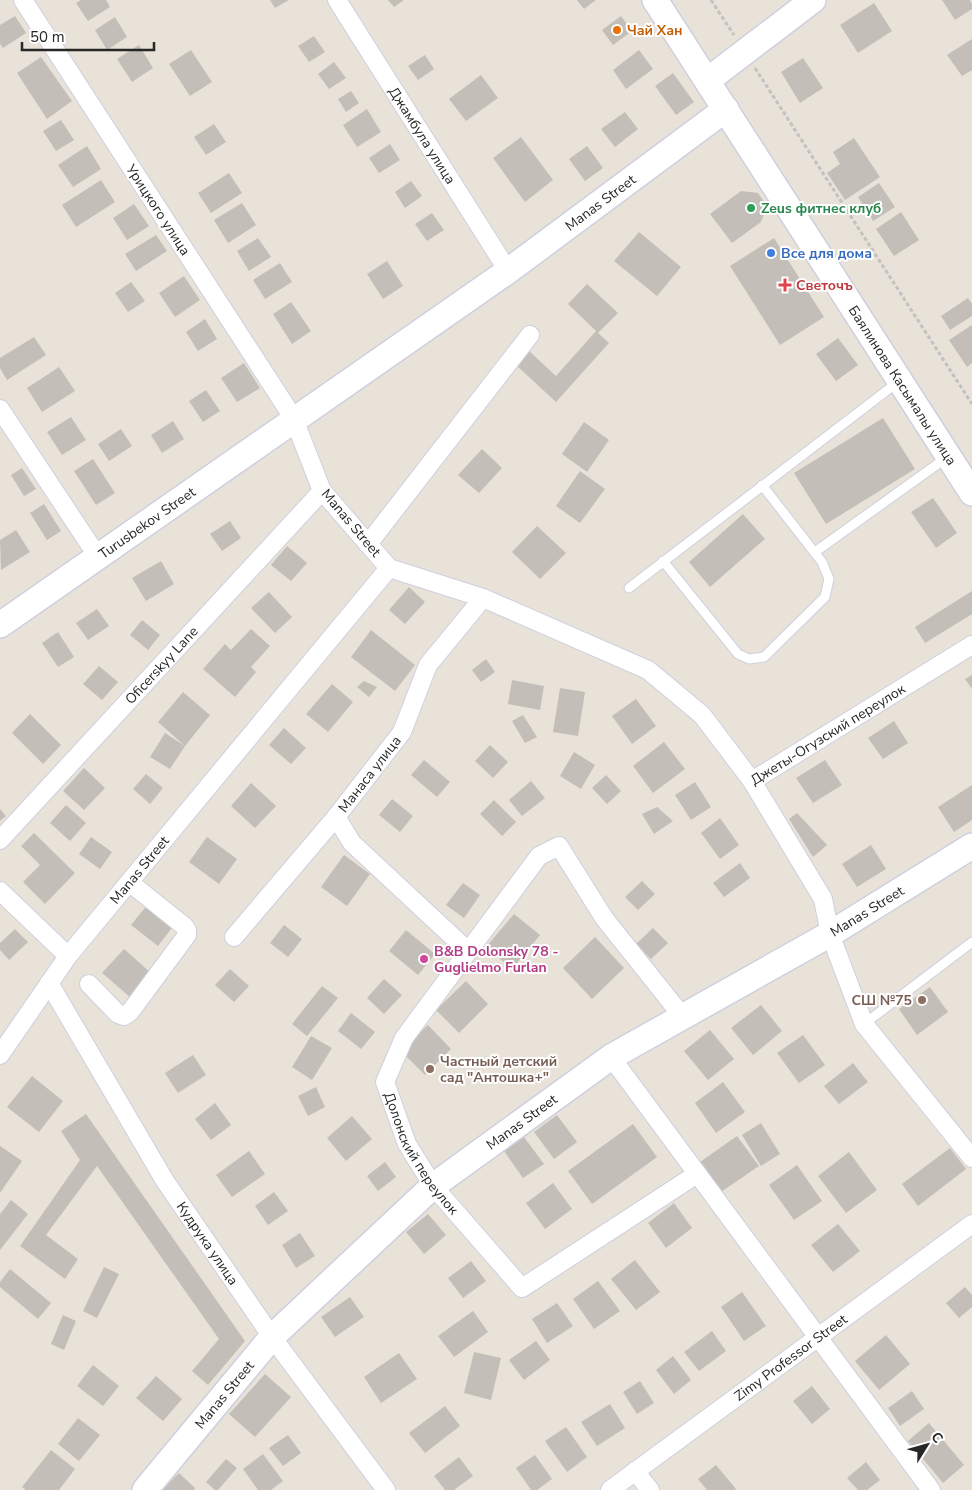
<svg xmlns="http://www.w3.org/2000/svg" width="972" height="1490" font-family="'Nunito Sans',sans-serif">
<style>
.building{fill:#c3bfb8}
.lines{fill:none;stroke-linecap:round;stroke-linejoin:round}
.lane-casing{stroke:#ced0df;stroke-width:11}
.street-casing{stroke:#ced0df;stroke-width:20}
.secondary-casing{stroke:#ced0df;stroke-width:28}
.path{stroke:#c2c2c2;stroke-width:3;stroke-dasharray:4 2.5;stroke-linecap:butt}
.lane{stroke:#fff;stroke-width:9}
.street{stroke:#fff;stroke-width:18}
.secondary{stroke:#fff;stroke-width:25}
.food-dot{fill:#e8710a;stroke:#fff;stroke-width:2}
.leisure-dot{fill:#2e9e5b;stroke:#fff;stroke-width:2}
.shop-dot{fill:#3f7fe0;stroke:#fff;stroke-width:2}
.health-dot{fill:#e0444e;stroke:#fff;stroke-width:2}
.hotel-dot{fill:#d1479c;stroke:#fff;stroke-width:2}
.education-dot{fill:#8d6e63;stroke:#fff;stroke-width:2}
.labels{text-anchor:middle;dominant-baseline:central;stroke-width:4;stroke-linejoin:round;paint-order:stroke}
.food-label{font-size:14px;font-weight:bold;fill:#c56008;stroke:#fff;text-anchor:start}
.street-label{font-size:14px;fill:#262626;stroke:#fff}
.leisure-label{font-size:14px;font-weight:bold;fill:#27864d;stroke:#fff;text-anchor:start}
.shop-label{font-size:14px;font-weight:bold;fill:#366cbe;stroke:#fff;text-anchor:start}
.health-label{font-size:14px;font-weight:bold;fill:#be3a42;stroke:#fff;text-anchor:start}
.hotel-label{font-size:14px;font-weight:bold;fill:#b23c85;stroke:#fff;text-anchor:start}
.education-label{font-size:14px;font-weight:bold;fill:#785e54;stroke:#fff;text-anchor:end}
</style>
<rect width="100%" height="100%" fill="#e8e2d8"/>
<path class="building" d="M81 0H106L110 7 88 21 76 3Z
M270 0H289L275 8Z
M388 0H404L394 7Z
M577 0H596L584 9Z
M942 0H970L972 4V9L955 20Z
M874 3 892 31 858 53 840 25Z
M15 16 26 33 3 48 0 44V25Z
M621 16 632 31 613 45 602 30Z
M115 17 127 37 107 50 95 30Z
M314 36 325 52 309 62 298 46Z
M972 39V70L962 76 947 55Z
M139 45 153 68 132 82 117 59Z
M191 50 212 82 190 96 169 64Z
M639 50 653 69 626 89 613 70Z
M425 55 434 69 418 80 408 66Z
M41 57 72 101 47 119 17 73Z
M803 58 823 88 800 103 781 72Z
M334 62 346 78 329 89 318 74Z
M673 73 694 102 676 115 655 86Z
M481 75 498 98 466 121 449 99Z
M351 91 359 103 346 112 338 99Z
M367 109 381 132 357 147 343 125Z
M625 112 638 129 615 147 601 129Z
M61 120 74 140 56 151 43 131Z
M214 124 226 142 206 155 194 137Z
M521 137 553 180 525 202 493 158Z
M854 138 880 177 845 200 827 173 840 164 833 152Z
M390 144 400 160 379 173 369 158Z
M87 146 101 169 73 187 58 165Z
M587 146 603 168 585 181 569 159Z
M229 173 242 193 211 213 198 193Z
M101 180 115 202 76 227 62 205Z
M411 181 422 196 405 208 395 192Z
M879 183 895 207 873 221 858 197Z
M741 191 758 193 767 206 761 222 732 243 710 214Z
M242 203 256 225 228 243 214 220Z
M134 204 149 226 127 240 113 218Z
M901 212 919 240 894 256 876 229Z
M432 213 444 230 427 241 415 224Z
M639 232 681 267 657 296 614 261Z
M156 235 167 251 136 271 125 254Z
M258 238 271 257 249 271 237 251Z
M774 238 824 317 780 345 730 266Z
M387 261 403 286 383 299 367 274Z
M280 263 292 282 265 299 253 280Z
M184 276 200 300 175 317 159 293Z
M131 282 145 301 128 312 115 293Z
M587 284 618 313 598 333 609 343 556 402 516 365 529 351 556 376 596 331 568 304Z
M968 298 972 304V316L950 330 941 316Z
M291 302 311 331 292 344 273 314Z
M205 319 217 339 198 351 186 332Z
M972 325V363L967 367 949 340Z
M34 337 46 355 7 380 0 368V358Z
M838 338 858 365 836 381 816 354Z
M244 363 260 388 237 402 221 378Z
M59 367 75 391 42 412 27 388Z
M206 390 220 411 203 422 189 401Z
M71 417 86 440 62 455 47 432Z
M883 418 915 469 826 524 794 473Z
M173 421 184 439 162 453 151 435Z
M584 422 609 440 587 472 562 454Z
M121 429 132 446 109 461 98 444Z
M482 449 502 468 479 493 458 475Z
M93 459 115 493 96 505 74 471Z
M22 468 36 489 24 496 11 475Z
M580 471 605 489 580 523 556 506Z
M933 498 957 533 936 548 911 512Z
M44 504 61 531 47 540 30 513Z
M743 514 765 539 710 587 689 562Z
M230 521 241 538 222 551 210 534Z
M537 526 566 553 540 579 512 552Z
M16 530 30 552 1 570 0 540Z
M287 546 307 563 291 581 271 565Z
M161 561 174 584 146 601 132 578Z
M409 587 425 602 405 624 389 610Z
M972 591V614L925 643 915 627Z
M269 592 292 617 275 633 251 608Z
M97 609 109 626 88 640 76 623Z
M142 620 160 635 148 650 130 635Z
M251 629 270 646 251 667 256 672 235 697 203 669 225 644 231 650Z
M371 630 415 665 395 691 351 657Z
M58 632 74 657 58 667 42 643Z
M486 659 495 672 481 682 472 670Z
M99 666 118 682 102 700 83 684Z
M972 675V689L965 679Z
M512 680 544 686 540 710 508 704Z
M364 681 377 687 369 697 357 687Z
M332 684 353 702 328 732 306 714Z
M560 688 585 692 578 736 553 732Z
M183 692 210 715 185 746 170 769 150 757 165 733 185 746 158 722Z
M636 699 656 726 632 744 612 716Z
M30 714 61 745 43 764 12 733Z
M523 715 537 737 525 743 512 721Z
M894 721 908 743 883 759 868 738Z
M284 728 306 748 291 764 269 745Z
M664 742 685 769 653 793 633 766Z
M490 745 508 762 493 778 475 761Z
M574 752 595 765 581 789 560 776Z
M424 760 450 782 437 797 411 775Z
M825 760 842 785 813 803 796 778Z
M84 768 105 788 84 810 63 791Z
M146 774 163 788 150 804 133 789Z
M606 775 621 791 607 804 592 788Z
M531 781 545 798 522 816 509 800Z
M695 782 711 807 691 820 675 795Z
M251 783 276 806 255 828 231 806Z
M972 785V820L954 832 938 807Z
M392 799 413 816 400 832 379 815Z
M494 800 516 822 502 836 480 814Z
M66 805 86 823 70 841 50 823Z
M657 807 673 821 654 834 642 814Z
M0 809 6 816 0 821Z
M797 813 827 845 813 857 789 819Z
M720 818 739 845 720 859 701 833Z
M34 833 75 873 45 904 23 882 40 865 21 846Z
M91 837 112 852 100 869 79 854Z
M207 837 237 859 219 884 189 862Z
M871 845 886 869 857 887 842 864Z
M344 855 370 874 347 906 321 887Z
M740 863 750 878 724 897 713 883Z
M642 881 655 894 638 910 625 897Z
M463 883 480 895 464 918 446 905Z
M148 904 174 925 158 946 131 925Z
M514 914 540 935 512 969 486 947Z
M284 925 302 939 288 957 270 943Z
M653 928 668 943 651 959 636 944Z
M15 929 28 942 9 960 0 950V943Z
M406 930 435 954 418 975 389 951Z
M595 937 624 968 592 999 563 968Z
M124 949 151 973 130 997 102 973Z
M230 969 249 986 234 1002 215 985Z
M384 979 402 995 384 1014 367 998Z
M466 981 488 1004 459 1033 436 1010Z
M322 986 338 998 307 1036 292 1024Z
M930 987 948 1012 917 1035 899 1009Z
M761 1005 782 1031 753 1055 731 1028Z
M351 1013 375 1032 361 1049 338 1031Z
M428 1025 451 1049 425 1075 401 1051Z
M710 1030 734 1059 708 1080 684 1051Z
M803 1035 825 1065 799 1083 777 1053Z
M311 1036 332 1048 312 1080 292 1067Z
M193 1055 206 1075 178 1093 165 1073Z
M853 1063 868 1082 839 1104 824 1086Z
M32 1076 63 1101 39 1132 7 1107Z
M723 1082 745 1112 716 1133 695 1103Z
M316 1087 325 1107 308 1116 298 1096Z
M215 1103 231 1125 211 1140 195 1119Z
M86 1114 245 1341 208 1385 192 1371 219 1339 97 1166 46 1235 78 1259 65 1279 20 1246 80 1160 61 1131Z
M557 1115 577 1142 554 1159 534 1132Z
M352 1116 372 1139 346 1161 327 1138Z
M761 1123 780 1154 761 1166 742 1135Z
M633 1124 657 1157 592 1204 568 1171Z
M737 1136 759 1166 721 1192 700 1162Z
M524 1137 544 1164 523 1178 504 1151Z
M0 1146 22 1161 0 1193Z
M950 1148 966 1169 918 1206 902 1184Z
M249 1151 265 1174 232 1197 216 1175Z
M849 1152 877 1190 846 1213 818 1176Z
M385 1162 396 1177 378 1191 367 1176Z
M797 1165 822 1201 794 1220 769 1185Z
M553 1183 572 1209 545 1229 526 1203Z
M274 1192 288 1211 268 1225 255 1206Z
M11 1200 28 1214 0 1250V1214Z
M674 1203 692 1228 666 1248 648 1223Z
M428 1214 446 1235 424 1254 406 1232Z
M838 1224 860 1251 833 1272 811 1245Z
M300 1233 315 1256 296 1268 282 1245Z
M635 1260 660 1292 636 1310 611 1279Z
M471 1261 486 1281 463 1298 448 1278Z
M104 1267 119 1274 97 1318 83 1311Z
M10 1269 51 1303 38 1319 0 1287V1282Z
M598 1281 620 1311 594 1329 573 1299Z
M965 1287 972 1295V1307L959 1318 946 1303Z
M742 1292 766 1326 744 1341 721 1307Z
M350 1297 364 1317 335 1337 321 1317Z
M557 1303 573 1326 547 1343 532 1319Z
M473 1311 488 1332 454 1357 438 1336Z
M63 1315 76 1321 64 1350 51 1344Z
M712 1331 726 1351 699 1371 684 1352Z
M886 1335 910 1364 879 1390 855 1361Z
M536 1341 550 1360 524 1380 509 1360Z
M474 1352 501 1358 491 1400 464 1393Z
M399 1353 417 1379 381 1403 364 1377Z
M673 1356 691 1380 674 1394 656 1370Z
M93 1365 119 1386 103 1406 77 1386Z
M265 1374 291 1397 255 1437 229 1414Z
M156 1376 182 1399 163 1421 136 1398Z
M640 1381 654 1403 637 1414 623 1392Z
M812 1386 830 1409 812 1424 793 1401Z
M912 1391 924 1409 900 1426 888 1408Z
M610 1404 625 1428 597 1446 581 1422Z
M445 1406 460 1426 425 1453 409 1433Z
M78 1418 100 1435 79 1461 58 1444Z
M929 1423 964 1465 943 1483 908 1441Z
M566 1427 587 1457 567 1472 545 1441Z
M288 1435 301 1453 283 1466 269 1448Z
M51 1450 75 1469 59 1490H26L22 1487Z
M263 1454 283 1481 271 1490H258L243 1469Z
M535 1455 552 1479 537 1490H531L516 1468Z
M459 1457 473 1476 454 1490H445L434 1476Z
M226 1459 237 1468 218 1490H215L206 1482Z
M866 1462 880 1480 867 1490H858L847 1478Z
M716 1465 736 1489 735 1490H707L698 1479Z
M179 1473 195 1488 194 1490H162Z"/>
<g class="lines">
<g class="lane-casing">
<path id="lane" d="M815 552 946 458
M663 561 738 654 749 659 764 657 825 597 829 579 822 562 762 485
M629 588 898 382
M864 1024 972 942"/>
</g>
<g class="street-casing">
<g id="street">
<path id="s1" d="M337 0 508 271"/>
<path d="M0 409 98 557"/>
<path d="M368 544 530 335"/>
<path d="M389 568 483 598 648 670 702 715 752 781 823 899 830 934 864 1024 972 1158"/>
<path id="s2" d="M752 781 972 645"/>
<path d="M336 817 352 843 468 951"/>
<path id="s3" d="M0 840 322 491"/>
<path d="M0 891 68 956"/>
<path id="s4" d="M234 937 336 817 402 732 428 665 483 598"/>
<path id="s5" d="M49 983 165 1181 272 1337 386 1490"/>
<path d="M89 984 118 1014 124 1016 130 1012 187 935V930L184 926 129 882"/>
<path id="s6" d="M683 1017 604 918 559 846 539 856 404 1038 385 1082 407 1144 433 1186 522 1288 697 1174"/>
<path id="s7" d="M0 1055 68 956 389 568 322 491 294 419 23 0"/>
<path d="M611 1057 931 1490"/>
<path d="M635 1471 650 1490"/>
<path id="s8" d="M610 1490 972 1224"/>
</g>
</g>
<g class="secondary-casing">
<g id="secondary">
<path id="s9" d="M655 0 972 493"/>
<path d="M708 80 813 0"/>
<path id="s10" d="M0 625 508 271 726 109"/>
<path id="s11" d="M145 1490 272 1337 433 1186 611 1057 830 934 972 846"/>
</g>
</g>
<path class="path" d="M711 0 734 35
M755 68 972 404"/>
<use href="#lane" class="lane"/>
<use href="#street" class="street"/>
<use href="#secondary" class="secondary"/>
</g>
<circle class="food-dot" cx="617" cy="30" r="5"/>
<circle class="leisure-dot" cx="751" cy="208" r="5"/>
<circle class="shop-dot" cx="771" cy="253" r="5"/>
<path class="health-dot" d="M782.5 277.5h5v5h5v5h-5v5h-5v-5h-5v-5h5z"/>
<circle class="hotel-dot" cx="424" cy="959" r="5"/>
<g class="education-dot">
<circle cx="922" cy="1000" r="5"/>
<circle cx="430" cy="1069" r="5"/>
</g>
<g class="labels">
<g class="food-label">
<text x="627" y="30">Чай Хан</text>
</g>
<g class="street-label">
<text stroke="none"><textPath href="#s1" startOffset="160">Джамбула улица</textPath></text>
<text stroke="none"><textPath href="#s10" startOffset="734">Manas Street</textPath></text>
<text transform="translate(158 210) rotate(57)">Урицкого улица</text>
<text stroke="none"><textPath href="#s9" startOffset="458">Баялинова Касымалы улица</textPath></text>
<text stroke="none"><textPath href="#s10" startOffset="179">Turusbekov Street</textPath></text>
<text transform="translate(351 523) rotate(50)">Manas Street</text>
<text stroke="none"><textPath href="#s3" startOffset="238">Oficerskyy Lane</textPath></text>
<text stroke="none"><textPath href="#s2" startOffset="89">Джеты-Огузский переулок</textPath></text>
<text stroke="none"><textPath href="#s4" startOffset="212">Манаса улица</textPath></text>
<text stroke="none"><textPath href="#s7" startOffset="232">Manas Street</textPath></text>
<text stroke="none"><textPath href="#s11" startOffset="934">Manas Street</textPath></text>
<text stroke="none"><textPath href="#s11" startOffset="529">Manas Street</textPath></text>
<text stroke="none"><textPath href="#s6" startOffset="589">Долонский переулок</textPath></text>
<text stroke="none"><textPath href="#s5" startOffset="305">Кудрука улица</textPath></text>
<text stroke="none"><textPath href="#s8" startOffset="224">Zimy Professor Street</textPath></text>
<text stroke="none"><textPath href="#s11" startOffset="124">Manas Street</textPath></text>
</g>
<g class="leisure-label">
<text x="761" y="208">Zeus фитнес клуб</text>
</g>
<g class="shop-label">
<text x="781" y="253">Все для дома</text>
</g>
<g class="health-label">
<text x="796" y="285">Светочъ</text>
</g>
<g class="hotel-label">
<text x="434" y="951">B&amp;B Dolonsky 78 -<tspan x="434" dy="16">Guglielmo Furlan</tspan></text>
</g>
<g class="education-label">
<text x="912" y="1000">СШ №75</text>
<text x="440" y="1061" text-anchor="start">Частный детский<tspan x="440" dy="16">сад "Антошка+"</tspan></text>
</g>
</g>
<g transform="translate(927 1445) rotate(53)" stroke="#ffffff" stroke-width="4" paint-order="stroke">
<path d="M0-4L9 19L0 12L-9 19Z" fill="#262626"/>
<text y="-8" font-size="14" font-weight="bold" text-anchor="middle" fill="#262626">С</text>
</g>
<path d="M22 42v8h132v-8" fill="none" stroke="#262626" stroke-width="2.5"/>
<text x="30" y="42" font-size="15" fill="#262626" stroke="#ffffff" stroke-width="4" paint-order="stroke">50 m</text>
</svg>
